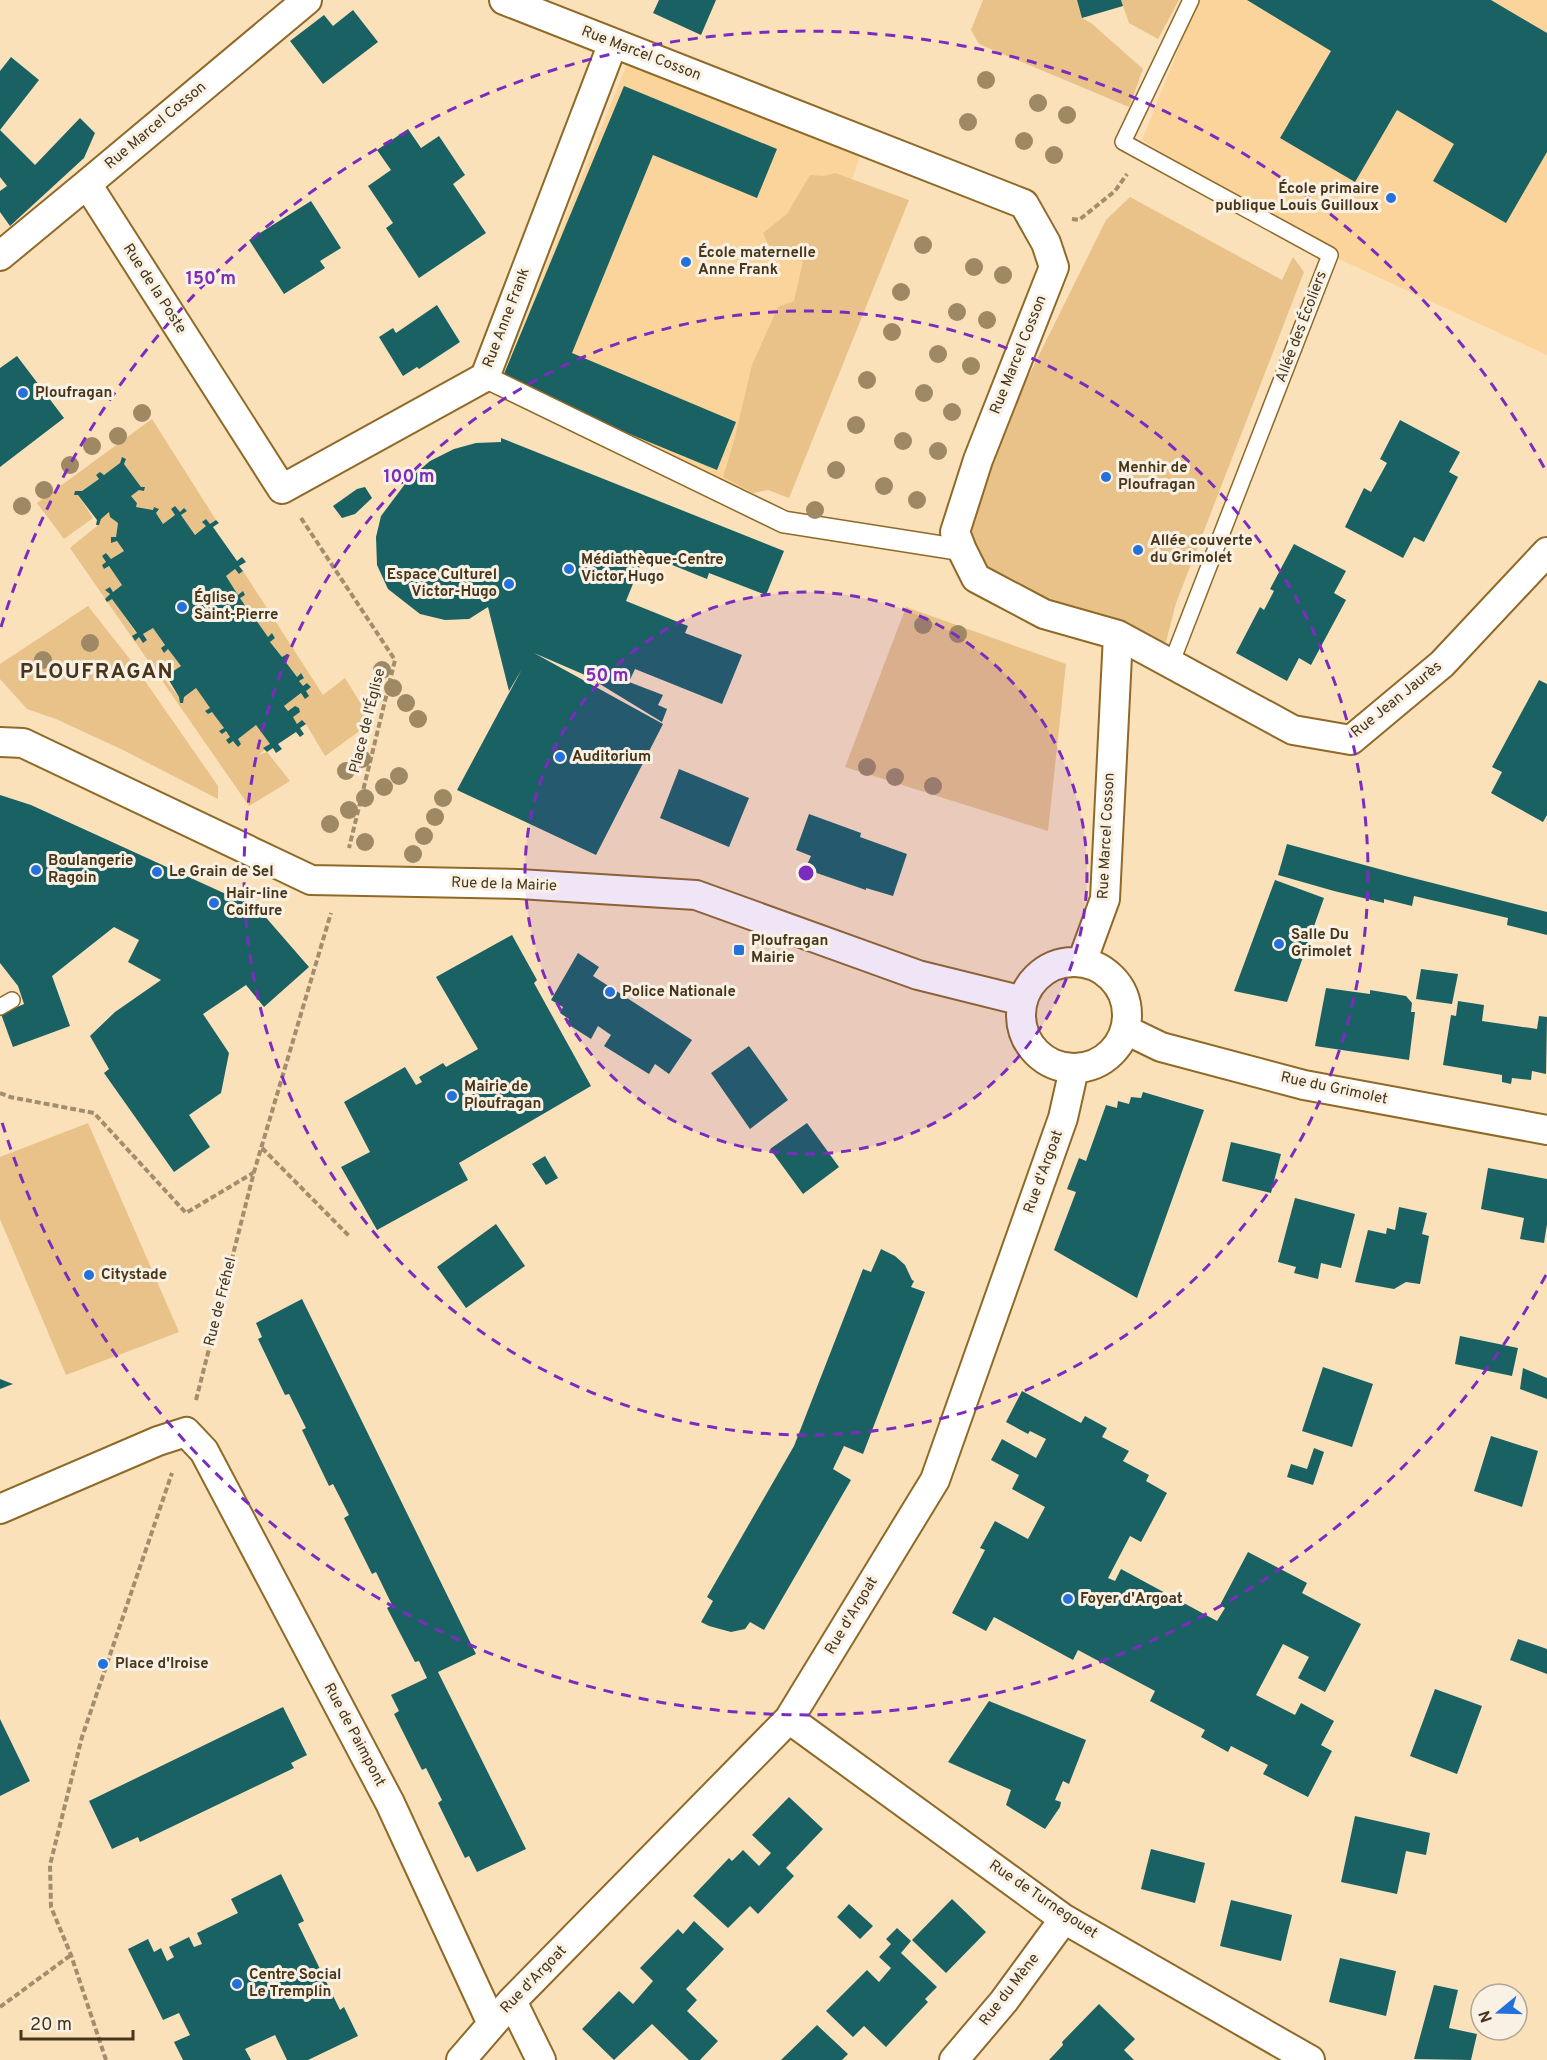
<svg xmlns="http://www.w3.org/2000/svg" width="1547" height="2060" font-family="Overpass,sans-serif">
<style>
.built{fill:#fad49a}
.green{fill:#e8c288}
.building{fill:#1a6163}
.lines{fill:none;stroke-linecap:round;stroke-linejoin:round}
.service-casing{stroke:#906926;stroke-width:18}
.pedestrian-casing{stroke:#906926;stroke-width:24}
.minor-casing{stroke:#906926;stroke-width:32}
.path{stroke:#a28d6c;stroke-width:4;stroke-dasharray:6 3;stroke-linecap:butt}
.service{stroke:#fff;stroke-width:15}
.pedestrian{stroke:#fff;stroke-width:21}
.minor{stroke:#fff;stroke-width:28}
.tree{fill:#9f8864}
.ring{fill:none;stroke:#7b2cbf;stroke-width:3;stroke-dasharray:10 8}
.poi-dot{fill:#2471dc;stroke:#f9f1e4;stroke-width:2}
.labels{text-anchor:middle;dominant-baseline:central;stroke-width:6;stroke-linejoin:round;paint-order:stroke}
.street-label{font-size:15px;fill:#47361b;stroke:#f9f1e4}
.poi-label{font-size:15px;font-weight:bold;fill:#47361b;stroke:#f9f1e4;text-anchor:start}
.district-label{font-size:21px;font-weight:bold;letter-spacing:1.5px;fill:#47361b;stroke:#f9f1e4}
.centre{fill:#7b2cbf;stroke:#f9f1e4;stroke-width:3}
.ring-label{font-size:18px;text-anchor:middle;font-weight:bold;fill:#7b2cbf;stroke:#f9f1e4;stroke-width:6;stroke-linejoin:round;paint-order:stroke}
</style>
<rect width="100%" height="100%" fill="#fae1ba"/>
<path class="built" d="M1198 0H1547V355L1330 255 1142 140Z
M632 51 865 142 740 500 501 381Z"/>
<path class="green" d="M983 0H1077L1082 18 1091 23 1143 69 1129 107 979 44 971 30Z
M1121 0H1179L1158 39 1129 23Z
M835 173 909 200 789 498 768 490 753 493 723 477 734 441 752 365 778 307 794 301 803 261 774 256 763 233 787 214 810 175 824 176Z
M1130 197 1282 280 1293 257 1304 272 1176 603 1166 642 1118 635 1044 614 962 550 984 466 1106 220Z
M152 419 216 520 210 524 206 519 203 522 206 526 195 535 181 515 187 511 184 508 180 512 171 509 175 515 163 524 156 513 158 508 154 507 153 510 136 507 137 502 131 496 139 490 144 491 145 487H141L124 464 126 459 122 457 120 463 104 475 100 472 96 475 99 479 82 491H75L74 495H78L93 518 64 539 37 503Z
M109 512 118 523 116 537 112 543 117 541 124 551 111 559 106 553 102 556 106 562 102 565 105 569 109 566 122 585 113 592 110 587 106 590 143 643 147 639 143 634 153 628 165 645 161 648 164 652 168 649 181 666 167 677H163L179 697 196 688 226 731 256 725 270 744 259 755 267 752 290 781 249 806 70 548 98 525 101 519Z
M235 569 239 574 243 571 323 695 345 678 372 722 325 756 306 724 302 720 297 724 293 717 300 712 299 708 295 706 288 711 284 706 311 686 307 683 303 686 299 681 304 677 300 673 297 677 285 661 289 657 288 654 282 657 270 642 275 638 273 633 268 637 256 620 260 616 257 612 252 616 240 598 245 595 243 591 238 595 226 576Z
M88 606 129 658 218 786V799L123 750 56 719 27 709 0 679V664Z
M906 607 1066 664 1048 831 845 767Z
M88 1123 179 1332 66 1375 0 1219V1157Z"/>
<path class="building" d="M659 0H716L701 35 653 13Z
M1077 0H1121L1123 6 1082 18Z
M1247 0H1491L1547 33V152L1506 223 1433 181 1454 144 1397 110 1355 182 1280 138 1331 51Z
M353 10 378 42 323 84 290 41 324 15 333 26Z
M11 57 39 80 0 130 35 165 80 118 95 133 84 158 10 226 0 212V191L7 186 0 177V71Z
M624 86 777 149 757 198 653 155 572 353 736 422 717 470 501 381Z
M408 129 421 148 439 136 465 175 453 184 486 233 419 278 386 228 393 223 368 186 391 170 377 150Z
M311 201 341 248 320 261 325 268 284 294 249 240Z
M437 305 460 342 419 369 417 367 403 376 379 337 393 328 396 333Z
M17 356 64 418 0 467V368Z
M1400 420 1460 452 1449 472 1458 477 1424 542 1414 537 1403 558 1345 527 1364 488 1371 492 1387 463 1380 459Z
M501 438 784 551 766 595 709 573 707 579 645 554 626 601 688 626 685 633 742 655 722 704 635 669 629 682 663 695 658 705 667 709 662 722 585 675 534 653 663 724 596 855 457 790 522 669 509 691 488 607 469 619 445 620 420 614 388 589 377 565 376 537 381 516 408 480 430 461 454 449 476 443 501 442Z
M122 457 126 459 124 464 141 487H145L144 491 139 490 131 496 137 503 136 507 153 510 154 507 159 509 156 513 163 524 175 515 171 509 175 506 180 512 184 508 187 511 181 515 195 535 206 526 202 522 206 519 210 524 216 520 219 523 213 527 237 561 242 557 246 562 239 566 243 571 239 574 235 569 226 576 238 595 243 591 245 595 240 598 252 616 257 612 261 617 256 620 268 637 272 633 275 638 270 642 282 657 287 654 289 657 285 661 297 677 301 673 304 678 299 681 303 686 307 683 311 687 306 691 309 696 305 699 301 693 284 706 288 711 295 706 299 708 300 712 293 717 297 724 302 720 306 724 300 728 304 734 300 737 296 732 278 744 282 749 276 753 273 748 267 752 263 748 270 744 256 725 238 739 241 744 238 747 233 741 229 744 226 740 230 737 226 731 222 734 219 731 224 728 212 712 208 714 205 711 210 708 196 688 184 697 183 703H180L179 697 167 677H162L163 673 169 674 181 666 168 649 164 653 161 648 165 645 153 628 143 634 147 640 143 643 139 637 135 641 132 636 137 633 112 599 107 602 105 599 110 594 105 590 110 587 113 592 122 585 109 566 104 569 102 565 106 562 102 556 106 553 111 559 124 551 117 541 111 543V537H116L118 523 110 517 109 512 101 519 99 525H96L97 520 78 495H74L75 491H82L99 479 96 475 100 472 104 475 120 463Z
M365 487 372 498 355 514 342 518 333 506 357 489Z
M1294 544 1346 571 1334 593 1346 600 1311 665 1299 658 1287 681 1236 653 1260 607 1264 610 1274 591 1270 589Z
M1539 680 1547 684V815L1543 822 1491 793 1502 772 1492 767Z
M679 769 749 798 729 847 660 818Z
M0 795 31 805 263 911 262 913 309 967 264 1007 246 985 203 1014 229 1053 221 1093 189 1115 210 1147 174 1172 104 1073 109 1069 90 1036 115 1012 161 980 128 962 139 940 114 927 52 976 70 1026 13 1047 1 1014 24 1004 18 986 0 963Z
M809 814 861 833 860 837 907 854 893 896 866 888V890L805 869 811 856 796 850Z
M1287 844 1405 876 1547 912V935L1507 925 1508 918 1414 896 1412 906 1384 899V903L1334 891 1278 875Z
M1275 880 1324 898 1287 1002 1234 991Z
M512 935 537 980 534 983 591 1086 459 1163 468 1180 377 1230 341 1167 370 1152 344 1102 405 1067 416 1085 422 1082 419 1077 443 1063 446 1067 478 1049 436 977Z
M578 953 599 967 593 976 692 1040 669 1074 655 1064 649 1074 604 1046 611 1035 598 1026 591 1039 566 1023 569 1019 560 1013 563 1007 551 1000Z
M1421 969 1458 974 1452 1004 1416 999Z
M1326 988 1370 994V990L1406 996 1412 1003 1411 1012H1415L1409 1060 1315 1046Z
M1458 1001 1484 1005 1482 1021 1537 1029 1539 1016 1547 1017 1546 1074 1532 1071 1531 1080 1512 1078 1511 1084 1502 1082V1075L1443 1065 1451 1015 1456 1016Z
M749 1046 788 1100 750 1129 711 1073Z
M1143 1092 1204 1110 1137 1298 1054 1250 1076 1192 1067 1189 1079 1158 1086 1161 1106 1105 1117 1108 1118 1101 1129 1104 1131 1097 1141 1098Z
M807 1123 839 1167 803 1194 770 1149Z
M1231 1142 1281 1154 1271 1193 1222 1181Z
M545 1156 558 1178 546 1185 532 1164Z
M1488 1168 1547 1179V1224L1544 1243 1520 1239 1524 1218 1481 1209Z
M1295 1198 1355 1214 1341 1268 1321 1263 1318 1279 1294 1273 1296 1267 1278 1262Z
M1399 1207 1427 1213 1422 1234 1429 1236 1420 1284 1406 1282 1394 1289 1355 1282 1368 1230 1386 1234 1387 1228 1395 1230Z
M496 1224 525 1266 466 1308 437 1267Z
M881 1249 895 1256 905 1265 912 1280 914 1281 911 1287 925 1292 863 1454 844 1446 833 1469 851 1480 764 1630 750 1622 745 1629 731 1632 709 1626 701 1622 713 1601 707 1597 794 1446 863 1269 871 1272Z
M302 1299 476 1654 438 1672 526 1849 477 1872 469 1856 465 1858 438 1803 442 1800 426 1768 422 1770 394 1714 399 1711 391 1695 427 1678 419 1661 415 1662 387 1608 392 1605 376 1572 372 1574 344 1518 349 1515 333 1484 329 1486 302 1430 306 1428 289 1394 285 1395 258 1339 262 1337 256 1323Z
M1460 1336 1518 1348 1512 1376 1455 1364Z
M1323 1367 1373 1384 1352 1447 1302 1431Z
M1523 1368 1547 1378V1399L1520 1389Z
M0 1379 13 1384 0 1389Z
M1022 1391 1081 1423 1085 1416 1107 1428 1102 1437 1129 1451 1123 1461 1149 1475 1146 1481 1167 1493 1141 1542 1130 1536 1108 1578 1115 1581 1121 1569 1217 1621 1225 1608 1220 1605 1248 1552 1307 1583 1302 1593 1361 1624 1325 1692 1298 1678 1309 1657 1283 1644 1256 1695 1295 1715 1301 1703 1334 1721 1321 1745 1332 1751 1308 1797 1263 1774 1268 1765 1231 1746 1228 1752 1201 1737 1205 1730 1150 1701 1155 1691 1078 1650 1073 1660 994 1617 986 1631 952 1613 985 1550 980 1548 995 1521 1028 1539 1045 1507 1012 1489 1019 1475 991 1460 1002 1439 1036 1458 1046 1439 1030 1431 1028 1434 1006 1422Z
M1491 1436 1538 1451 1522 1507 1474 1491Z
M1314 1448 1324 1452 1313 1485 1287 1477 1291 1464 1307 1469Z
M1518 1639 1547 1649V1674L1510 1660Z
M1435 1689 1482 1706 1457 1774 1410 1756Z
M989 1701 1086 1740 1069 1784 1063 1781 1055 1800 1061 1802 1060 1807 1045 1829 1006 1805 1011 1790 948 1762Z
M283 1707 307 1755 291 1763 294 1768 140 1842 138 1837 112 1849 89 1801Z
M0 1719 30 1781 0 1796Z
M789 1797 823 1829 786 1868 794 1876 758 1914 750 1906 728 1928 693 1896 729 1858 732 1861 743 1850 759 1866 771 1853 752 1835Z
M1355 1816 1430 1833 1426 1855 1406 1851 1397 1894 1341 1882Z
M1151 1849 1205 1863 1195 1903 1141 1889Z
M281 1874 304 1921 298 1924 340 2010 344 2007 358 2036 308 2060H287L275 2035 245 2049 251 2060H183L174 2042 190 2035 179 2013 163 2020 128 1949 148 1939 154 1952 161 1948 167 1961 174 1957 169 1947 189 1937 194 1947 202 1944 197 1933 238 1913 231 1899Z
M952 1899 986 1932 946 1973 912 1940Z
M1231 1900 1292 1915 1281 1961 1220 1946Z
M849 1904 873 1926 860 1939 837 1917Z
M694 1921 724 1949 686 1989 697 2000 687 2011 718 2041 700 2060H689L652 2024 614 2060 582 2029 619 1991 633 2004 653 1981 640 1968 678 1929 683 1934Z
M897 1928 911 1941 901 1953 937 1987 925 1999 928 2002 886 2047 864 2026 853 2037 826 2011 867 1970 879 1982 891 1968 879 1957 891 1944 886 1939Z
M1340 1958 1396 1971 1386 2016 1329 2002Z
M1434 1985 1458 1990 1449 2028 1477 2034 1471 2060 1414 2059Z
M1099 2004 1135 2039 1124 2050 1134 2060H1049L1063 2045 1062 2042Z
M817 2025 848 2054 842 2060H781Z"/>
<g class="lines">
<g class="service-casing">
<path id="service" d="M1171 664 1330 255 1123 142 1191 0
M0 1007 12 1000"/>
</g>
<g class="pedestrian-casing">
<path id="pedestrian" d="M485 377 784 522 962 550"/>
</g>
<g class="minor-casing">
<path id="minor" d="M504 0 1024 204 1046 243 1054 267 978 460 955 532 962 550 976 578 1044 614 1118 635 1105 899 1082 962
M87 184 307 0
M0 256 87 184 282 489 485 377 613 43
M1118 635 1293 730 1351 740 1442 664 1547 552
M0 742 23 743 311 880 519 884 696 895 918 975 1023 1001
M1021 1015a53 53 0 1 1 106 0a53 53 0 1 1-106 0Z
M1126 1030 1161 1047 1304 1085 1547 1130
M0 1509 158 1441 186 1432 204 1451 390 1803 492 2024
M789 1719 1064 1919 1310 2060
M512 2001 541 2060
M461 2060 512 2001 789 1719 935 1480 1063 1118 1074 1069
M954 2060 1004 2001 1064 1919"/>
</g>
<path class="path" d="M1072 219 1079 220 1115 191 1127 174
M301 518 395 660 349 848
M0 1093 10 1097 94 1113 186 1213 253 1173
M262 1148 350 1237
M196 1400 254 1172 331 913
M0 2007 71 1955
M106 2060 71 1955 51 1907 50 1865 82 1737 172 1473"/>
<use href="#service" class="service"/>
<use href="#pedestrian" class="pedestrian"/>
<use href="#minor" class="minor"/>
</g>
<g class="tree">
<circle cx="986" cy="80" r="9"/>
<circle cx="1038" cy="103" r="9"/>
<circle cx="1067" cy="115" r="9"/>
<circle cx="968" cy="122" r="9"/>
<circle cx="1024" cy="141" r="9"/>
<circle cx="1054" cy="155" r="9"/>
<circle cx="923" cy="245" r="9"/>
<circle cx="974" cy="267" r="9"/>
<circle cx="1003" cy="275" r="9"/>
<circle cx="901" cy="292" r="9"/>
<circle cx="957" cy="312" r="9"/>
<circle cx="987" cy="320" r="9"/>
<circle cx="892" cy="332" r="9"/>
<circle cx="938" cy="354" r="9"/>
<circle cx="971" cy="366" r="9"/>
<circle cx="867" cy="380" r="9"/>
<circle cx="924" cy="393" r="9"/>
<circle cx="952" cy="412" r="9"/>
<circle cx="142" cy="413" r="9"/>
<circle cx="856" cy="425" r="9"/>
<circle cx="118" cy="436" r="9"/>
<circle cx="903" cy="441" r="9"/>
<circle cx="92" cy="446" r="9"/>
<circle cx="938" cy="451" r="9"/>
<circle cx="70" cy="465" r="9"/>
<circle cx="836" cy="470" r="9"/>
<circle cx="884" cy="486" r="9"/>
<circle cx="44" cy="490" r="9"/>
<circle cx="917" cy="500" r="9"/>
<circle cx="22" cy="506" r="9"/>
<circle cx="815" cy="510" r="9"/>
<circle cx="923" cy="625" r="9"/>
<circle cx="958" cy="634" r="9"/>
<circle cx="90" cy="643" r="9"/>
<circle cx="43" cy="660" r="9"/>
<circle cx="382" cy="670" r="9"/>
<circle cx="393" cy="688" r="9"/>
<circle cx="406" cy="703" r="9"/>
<circle cx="418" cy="719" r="9"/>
<circle cx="362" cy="759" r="9"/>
<circle cx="867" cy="767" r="9"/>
<circle cx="346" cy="771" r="9"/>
<circle cx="399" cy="776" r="9"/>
<circle cx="895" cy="777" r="9"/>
<circle cx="933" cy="786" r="9"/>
<circle cx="384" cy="787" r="9"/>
<circle cx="365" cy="798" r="9"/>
<circle cx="443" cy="798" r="9"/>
<circle cx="349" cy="810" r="9"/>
<circle cx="435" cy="817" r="9"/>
<circle cx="330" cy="824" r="9"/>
<circle cx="424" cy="836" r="9"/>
<circle cx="365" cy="842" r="9"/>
<circle cx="413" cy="854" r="9"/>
</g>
<circle cx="806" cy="873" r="281" fill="#7b2cbf" fill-opacity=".12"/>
<g class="ring">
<circle cx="806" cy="873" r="281"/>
<circle cx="806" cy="873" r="562"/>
<path d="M1546 1275A842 842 0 0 1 1 1119M1 627A842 842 0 0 1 1546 471"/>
</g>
<g class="poi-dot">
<circle cx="1391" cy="198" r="6"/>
<circle cx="686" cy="262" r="6"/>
<circle cx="23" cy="393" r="6"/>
<circle cx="1106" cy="477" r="6"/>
<circle cx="1138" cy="550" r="6"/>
<circle cx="569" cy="569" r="6"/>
<circle cx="509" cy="584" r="6"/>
<circle cx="182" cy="607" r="6"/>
<circle cx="560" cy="757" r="6"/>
<circle cx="36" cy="870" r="6"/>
<circle cx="157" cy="872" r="6"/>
<circle cx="214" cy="903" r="6"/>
<circle cx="1279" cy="944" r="6"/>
<rect x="733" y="944" width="12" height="12" rx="3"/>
<circle cx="610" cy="992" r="6"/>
<circle cx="452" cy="1096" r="6"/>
<circle cx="89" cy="1275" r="6"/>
<circle cx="1068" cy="1599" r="6"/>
<circle cx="103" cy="1664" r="6"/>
<circle cx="237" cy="1984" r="6"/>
</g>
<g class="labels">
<g class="street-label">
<text transform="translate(641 54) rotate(21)">Rue Marcel Cosson</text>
<text transform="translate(156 126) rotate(-40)">Rue Marcel Cosson</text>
<text transform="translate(154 289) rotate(57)">Rue de la Poste</text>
<text transform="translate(507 318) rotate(-69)">Rue Anne Frank</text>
<text transform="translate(1302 327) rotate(-69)">Allée des Écoliers</text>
<text transform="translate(1019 355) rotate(-68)">Rue Marcel Cosson</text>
<text transform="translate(1397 700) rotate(-39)">Rue Jean Jaurès</text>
<text transform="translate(368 721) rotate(-76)">Place de l'Église</text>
<text transform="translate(1107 836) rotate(-87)">Rue Marcel Cosson</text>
<text transform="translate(504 885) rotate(2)">Rue de la Mairie</text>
<text transform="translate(1334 1089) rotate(12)">Rue du Grimolet</text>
<text transform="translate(1044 1172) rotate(-70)">Rue d'Argoat</text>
<text transform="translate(221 1302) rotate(-76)">Rue de Fréhel</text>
<text transform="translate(852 1616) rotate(-59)">Rue d'Argoat</text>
<text transform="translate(354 1735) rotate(62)">Rue de Paimpont</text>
<text transform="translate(1043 1900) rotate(34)">Rue de Turnegouet</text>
<text transform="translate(534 1980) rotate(-46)">Rue d'Argoat</text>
<text transform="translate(1010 1990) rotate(-52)">Rue du Mène</text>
</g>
<g class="poi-label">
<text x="1379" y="189" text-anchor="end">École primaire<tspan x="1379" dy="17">publique Louis Guilloux</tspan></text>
<text x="698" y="253">École maternelle<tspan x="698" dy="17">Anne Frank</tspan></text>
<text x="35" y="393">Ploufragan</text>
<text x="1118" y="468">Menhir de<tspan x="1118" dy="17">Ploufragan</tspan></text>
<text x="1150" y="541">Allée couverte<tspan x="1150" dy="17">du Grimolet</tspan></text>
<text x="581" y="560">Médiathèque-Centre<tspan x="581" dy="17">Victor Hugo</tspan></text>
<text x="497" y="575" text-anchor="end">Espace Culturel<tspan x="497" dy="17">Victor-Hugo</tspan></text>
<text x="194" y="598">Église<tspan x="194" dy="17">Saint-Pierre</tspan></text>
<text x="572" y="757">Auditorium</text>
<text x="48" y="861">Boulangerie<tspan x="48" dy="17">Ragoin</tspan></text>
<text x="169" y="872">Le Grain de Sel</text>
<text x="226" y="894">Hair-line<tspan x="226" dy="17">Coiffure</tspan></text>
<text x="1291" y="935">Salle Du<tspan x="1291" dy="17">Grimolet</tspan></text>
<text x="751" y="941">Ploufragan<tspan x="751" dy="17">Mairie</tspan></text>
<text x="622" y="992">Police Nationale</text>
<text x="464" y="1087">Mairie de<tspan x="464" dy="17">Ploufragan</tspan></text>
<text x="101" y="1275">Citystade</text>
<text x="1080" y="1599">Foyer d'Argoat</text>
<text x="115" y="1664">Place d'Iroise</text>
<text x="249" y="1975">Centre Social<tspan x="249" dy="17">Le Tremplin</tspan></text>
</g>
<g class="district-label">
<text x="97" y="672">PLOUFRAGAN</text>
</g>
</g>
<circle cx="806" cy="873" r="9" class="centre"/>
<g class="ring-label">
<text x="211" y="284">150 m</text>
<text x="409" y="482">100 m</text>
<text x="607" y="681">50 m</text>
</g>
<g transform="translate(1499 2012) rotate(251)"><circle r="28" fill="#f9f1e4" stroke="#b2a694" stroke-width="1.5"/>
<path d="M0-4.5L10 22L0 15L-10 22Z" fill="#2471dc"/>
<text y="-9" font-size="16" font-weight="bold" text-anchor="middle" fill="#47361b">N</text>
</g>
<path d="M21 2030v9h112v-9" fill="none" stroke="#47361b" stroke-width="3"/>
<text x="30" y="2030" font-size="18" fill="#47361b" stroke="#f9f1e4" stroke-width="4.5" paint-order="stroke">20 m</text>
</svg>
